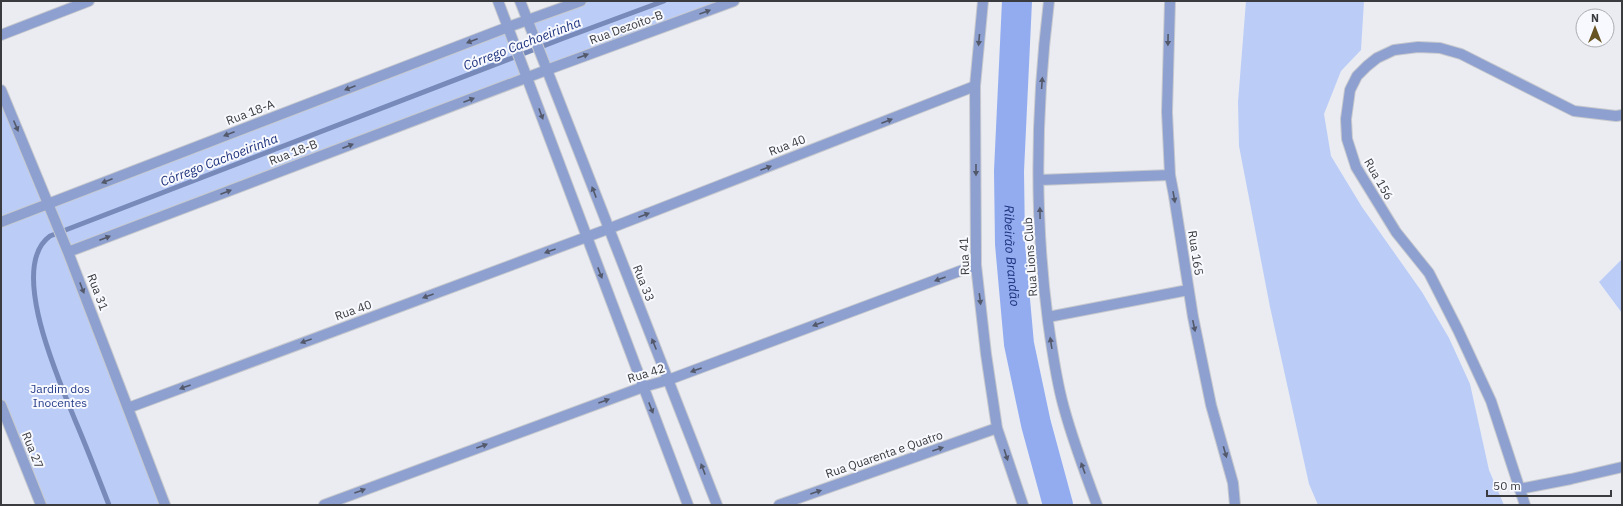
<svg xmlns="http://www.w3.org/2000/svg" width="1623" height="506" font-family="'IBM Plex Sans',sans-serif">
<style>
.green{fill:#bbcdf6}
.water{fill:#92acef;stroke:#788aba}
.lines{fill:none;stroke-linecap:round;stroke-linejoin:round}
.stream{stroke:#788aba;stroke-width:5}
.river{stroke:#92acef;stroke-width:30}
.minor-casing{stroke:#c7c9ce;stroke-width:12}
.tertiary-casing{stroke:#c7c9ce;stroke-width:12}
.minor{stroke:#8da0cf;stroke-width:10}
.tertiary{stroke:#8da0cf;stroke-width:10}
.oneway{fill:#53596a}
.labels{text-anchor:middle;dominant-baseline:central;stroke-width:4;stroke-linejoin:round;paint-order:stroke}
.street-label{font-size:12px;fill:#3a3b3e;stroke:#f7f9fe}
.park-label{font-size:12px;fill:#263d8a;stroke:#f7f9fe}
.water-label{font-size:13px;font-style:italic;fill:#1c307c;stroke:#f7f9fe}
</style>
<rect width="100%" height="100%" fill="#eaecf2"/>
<path class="green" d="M581 1H734L552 68 528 20Z
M1246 1H1364L1361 50 1341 71 1324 114 1331 156 1362 207 1422 292 1449 338 1470 384 1489 470 1504 505H1318L1309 484 1270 307 1239 146 1238 102Z
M508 27 525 73 68 252 165 505H41L1 405V90L48 203Z
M1622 259V313L1599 282Z"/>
<path class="water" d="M1005 1H1030L1023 118H999Z"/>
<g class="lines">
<path class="stream" d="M109 505C98 477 87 448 75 420 60 382 7 267 50 236L564 38 664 1"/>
<path class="river" id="s1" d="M1017 1 1009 171 1010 244 1019 344 1036 424 1058 505"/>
<g class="minor-casing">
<path id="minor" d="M983 1 975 86 976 265 986 354 997 428 1023 505
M1049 1C1036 107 1034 215 1048 321 1052 350 1056 380 1064 408 1073 441 1085 473 1097 505
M1170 1 1167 112 1170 175 1174 196 1193 317 1211 405 1233 483 1235 505
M1 90 68 252 165 505
M1039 180 1170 175
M1 222 508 27 581 1
M68 252 552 68 734 1
M1048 317 1188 290
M1 405 41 505
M128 408 608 229
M1519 489 1571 479 1622 467
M324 505 643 387 668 380 976 265
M779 505 997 428
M1525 505 1491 401 1458 330 1429 273 1396 232 1356 167 1347 139 1346 119 1350 90 1357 76 1367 66 1377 58 1394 50 1418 47 1440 48 1461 54 1574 111 1616 116 1622 115"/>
</g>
<g class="tertiary-casing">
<path id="tertiary" d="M498 1 688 505
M520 1 717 505
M1 35 89 1
M608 229 975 86"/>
</g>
<use href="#minor" class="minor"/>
<use href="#tertiary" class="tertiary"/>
</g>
<defs><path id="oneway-solid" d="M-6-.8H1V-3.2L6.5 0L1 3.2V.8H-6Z"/></defs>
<g class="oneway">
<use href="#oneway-solid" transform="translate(705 12) rotate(-20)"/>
<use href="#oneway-solid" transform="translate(979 40) rotate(95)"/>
<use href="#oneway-solid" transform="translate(1168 40) rotate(91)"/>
<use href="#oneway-solid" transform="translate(472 41) rotate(159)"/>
<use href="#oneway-solid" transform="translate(583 56) rotate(-20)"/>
<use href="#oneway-solid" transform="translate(1042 83) rotate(-86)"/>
<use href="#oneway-solid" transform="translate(350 88) rotate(159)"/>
<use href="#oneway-solid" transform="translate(469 100) rotate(-21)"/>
<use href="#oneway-solid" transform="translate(541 114) rotate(70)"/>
<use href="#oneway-solid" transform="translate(887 121) rotate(-21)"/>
<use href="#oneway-solid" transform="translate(16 126) rotate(67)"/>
<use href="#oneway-solid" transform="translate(229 134) rotate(159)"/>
<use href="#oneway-solid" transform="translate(348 146) rotate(-21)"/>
<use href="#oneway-solid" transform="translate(766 168) rotate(-21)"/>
<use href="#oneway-solid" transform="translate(976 170) rotate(90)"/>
<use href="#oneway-solid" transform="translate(107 181) rotate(159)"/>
<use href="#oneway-solid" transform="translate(226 192) rotate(-21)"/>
<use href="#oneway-solid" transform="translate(594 192) rotate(-111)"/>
<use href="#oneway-solid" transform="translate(1174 197) rotate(80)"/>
<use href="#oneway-solid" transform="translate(1040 213) rotate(-91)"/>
<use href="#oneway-solid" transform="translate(644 215) rotate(-21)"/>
<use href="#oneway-solid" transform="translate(105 238) rotate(-21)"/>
<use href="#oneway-solid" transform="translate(550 251) rotate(160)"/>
<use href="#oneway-solid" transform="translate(600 273) rotate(69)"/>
<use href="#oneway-solid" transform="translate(940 279) rotate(160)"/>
<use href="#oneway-solid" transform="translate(82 288) rotate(69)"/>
<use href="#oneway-solid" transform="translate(428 296) rotate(160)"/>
<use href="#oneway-solid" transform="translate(980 299) rotate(83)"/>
<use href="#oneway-solid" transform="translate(818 324) rotate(160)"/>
<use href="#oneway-solid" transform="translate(1194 326) rotate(78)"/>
<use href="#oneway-solid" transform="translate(306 341) rotate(160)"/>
<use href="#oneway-solid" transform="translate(1051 343) rotate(-99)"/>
<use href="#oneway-solid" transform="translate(654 344) rotate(-112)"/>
<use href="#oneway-solid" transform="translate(696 370) rotate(160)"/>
<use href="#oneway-solid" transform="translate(185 387) rotate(160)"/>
<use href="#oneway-solid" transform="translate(604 401) rotate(-20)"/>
<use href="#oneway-solid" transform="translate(651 408) rotate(69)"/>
<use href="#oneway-solid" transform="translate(482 446) rotate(-20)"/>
<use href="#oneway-solid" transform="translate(938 449) rotate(-19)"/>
<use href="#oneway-solid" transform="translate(1225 452) rotate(74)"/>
<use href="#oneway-solid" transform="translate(1006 455) rotate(72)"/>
<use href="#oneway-solid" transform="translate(1083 468) rotate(-110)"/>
<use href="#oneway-solid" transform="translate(703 469) rotate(-111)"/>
<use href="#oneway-solid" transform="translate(360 491) rotate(-20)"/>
<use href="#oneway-solid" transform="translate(816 492) rotate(-19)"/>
</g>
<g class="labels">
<g class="street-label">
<text transform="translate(626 27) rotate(-20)">Rua Dezoito-B</text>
<text transform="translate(250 112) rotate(-21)">Rua 18-A</text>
<text transform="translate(787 145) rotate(-21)">Rua 40</text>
<text transform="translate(293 152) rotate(-21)">Rua 18-B</text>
<text transform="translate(1379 179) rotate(60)">Rua 156</text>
<text transform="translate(1196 253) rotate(81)">Rua 165</text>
<text transform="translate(964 256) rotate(-92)">Rua 41</text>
<text transform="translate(1030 257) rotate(-94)">Rua Lions Club</text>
<text transform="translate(644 283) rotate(68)">Rua 33</text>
<text transform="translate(98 292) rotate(69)">Rua 31</text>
<text transform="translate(353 310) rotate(-20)">Rua 40</text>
<text transform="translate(646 373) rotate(-17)">Rua 42</text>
<text transform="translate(33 450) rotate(68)">Rua 27</text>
<text transform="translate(884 454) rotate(-19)">Rua Quarenta e Quatro</text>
</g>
<g class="park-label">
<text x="60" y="388">Jardim dos<tspan x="60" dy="14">Inocentes</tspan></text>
</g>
<g class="water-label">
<text transform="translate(522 44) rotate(-21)">Córrego Cachoeirinha</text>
<text transform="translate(219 160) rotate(-21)">Córrego Cachoeirinha</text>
<text stroke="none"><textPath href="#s1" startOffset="255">Ribeirão Brandão</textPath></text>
</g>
</g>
<rect width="1623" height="506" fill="none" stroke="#3a3b3e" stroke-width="4"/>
<g transform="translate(1595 28)"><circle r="19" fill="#f7f9fe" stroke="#abadb1"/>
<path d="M0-3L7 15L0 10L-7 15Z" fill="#685422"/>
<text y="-6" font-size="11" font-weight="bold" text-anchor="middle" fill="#3a3b3e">N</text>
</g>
<path d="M1487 490v6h124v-6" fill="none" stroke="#3a3b3e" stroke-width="2"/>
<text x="1493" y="490" font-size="12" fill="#3a3b3e" stroke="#f7f9fe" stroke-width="3" paint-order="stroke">50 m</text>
</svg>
